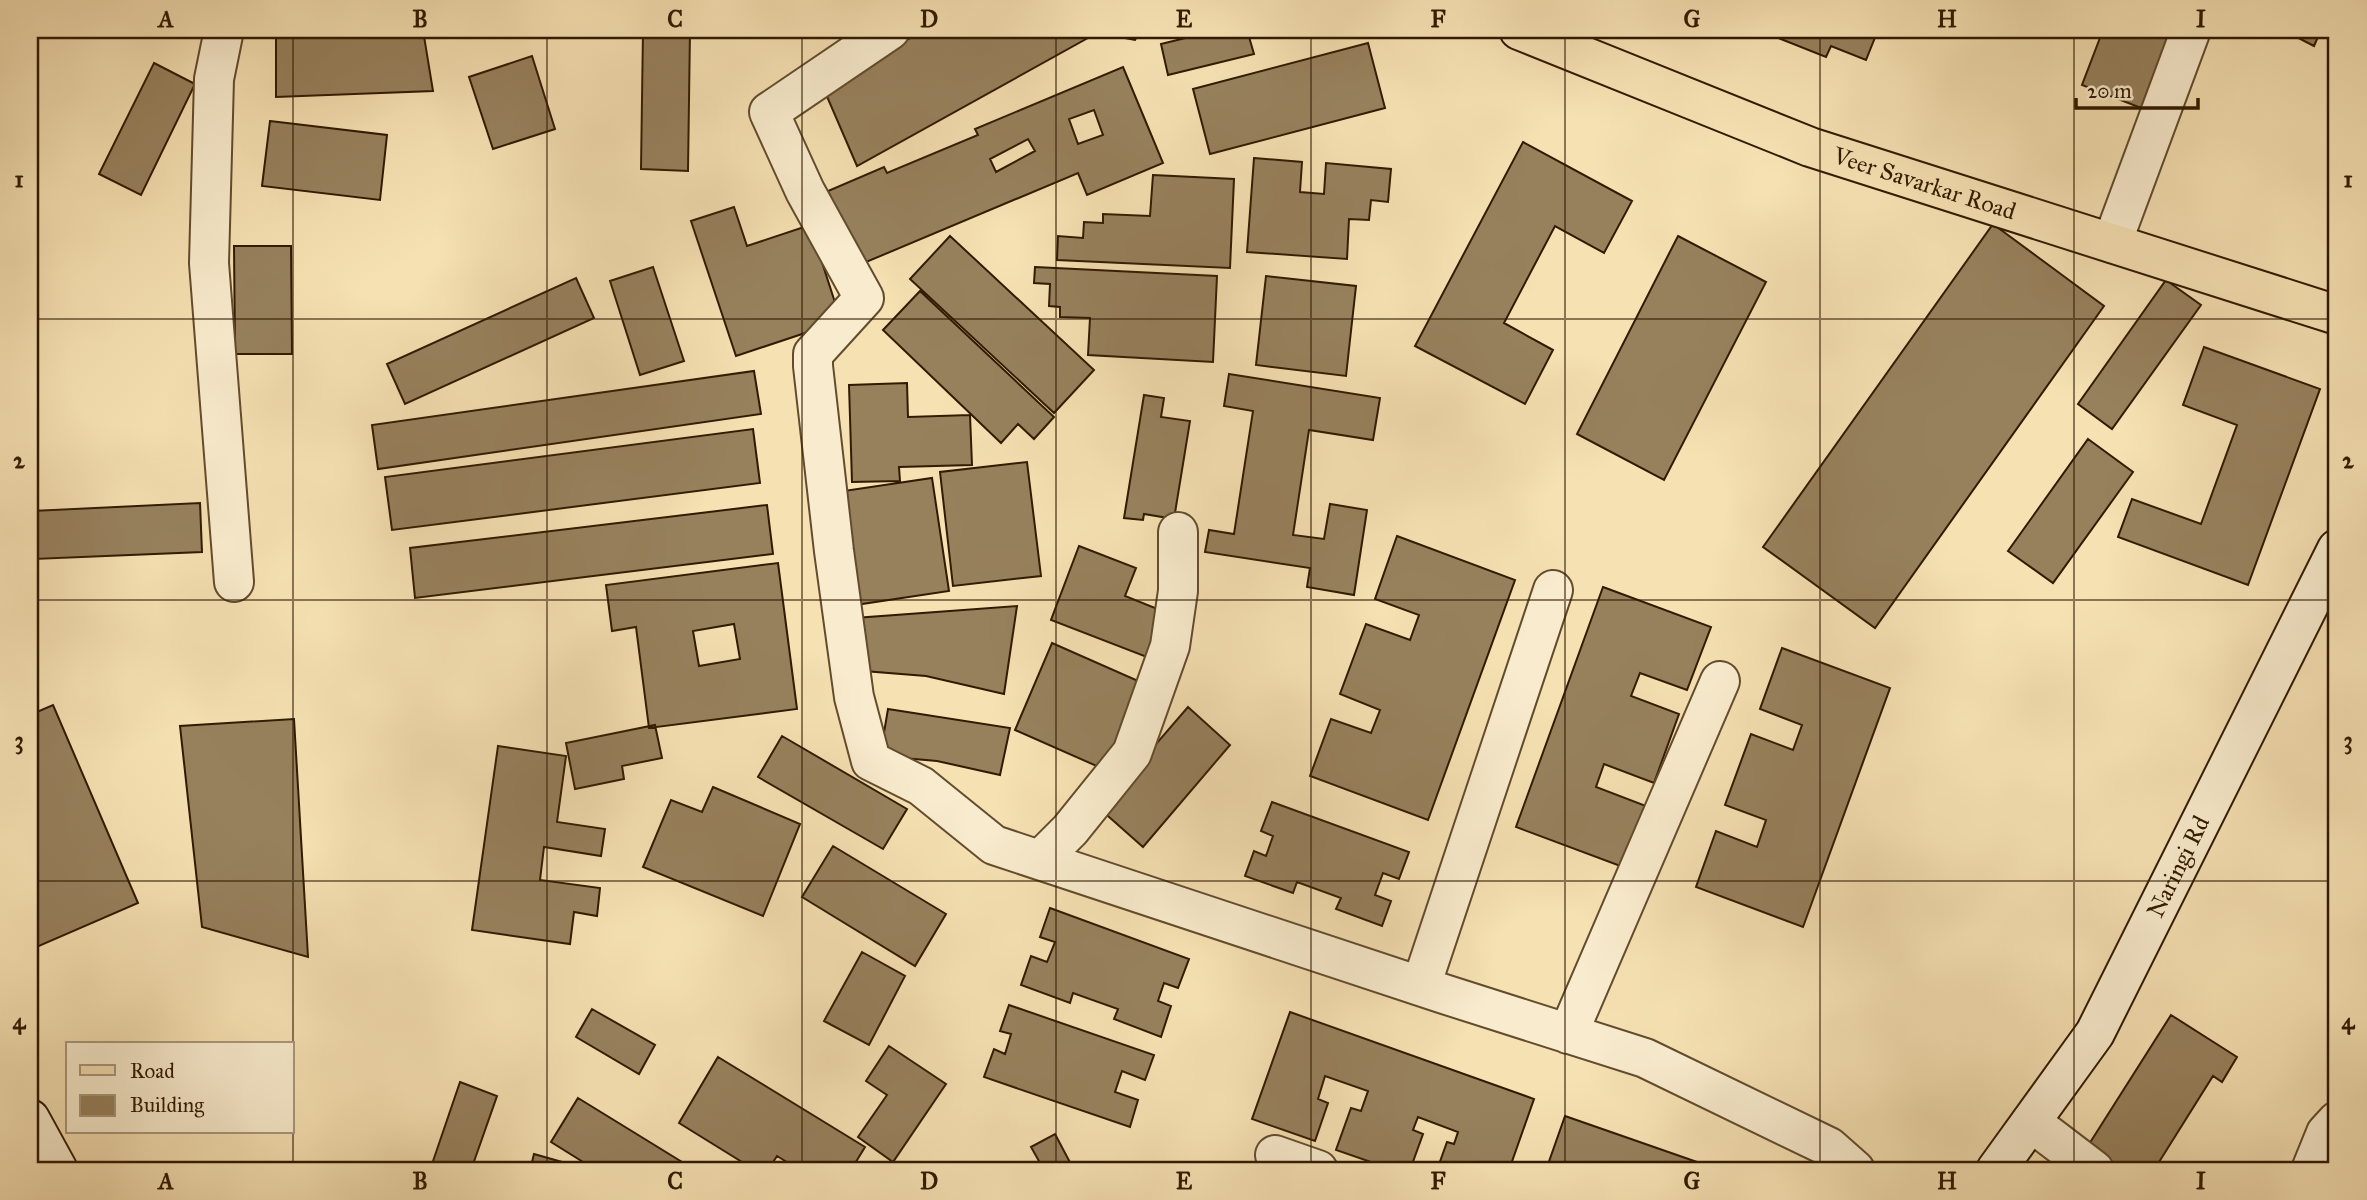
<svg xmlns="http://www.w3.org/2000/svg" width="2367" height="1200" font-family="'IM FELL Great Primer',serif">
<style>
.building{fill:#97815d;stroke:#311a00;stroke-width:2;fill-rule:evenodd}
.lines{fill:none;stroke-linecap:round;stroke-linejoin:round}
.street-casing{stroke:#624c2d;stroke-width:42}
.secondary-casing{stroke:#311a00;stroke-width:42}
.primary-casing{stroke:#311a00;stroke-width:42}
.street{stroke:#f9ecce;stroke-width:38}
.secondary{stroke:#f9ecce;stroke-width:38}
.primary{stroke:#f6e1b3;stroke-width:38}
.grid{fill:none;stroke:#311a00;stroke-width:2;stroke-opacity:0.55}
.labels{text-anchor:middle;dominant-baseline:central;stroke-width:5;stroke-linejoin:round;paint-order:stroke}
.street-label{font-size:24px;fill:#311a00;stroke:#f9ecce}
.neatline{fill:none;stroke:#311a00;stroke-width:2.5}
.grid-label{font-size:23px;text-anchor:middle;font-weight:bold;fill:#311a00}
</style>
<rect width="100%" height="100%" fill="#f6e1b3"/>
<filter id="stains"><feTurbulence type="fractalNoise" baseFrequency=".00286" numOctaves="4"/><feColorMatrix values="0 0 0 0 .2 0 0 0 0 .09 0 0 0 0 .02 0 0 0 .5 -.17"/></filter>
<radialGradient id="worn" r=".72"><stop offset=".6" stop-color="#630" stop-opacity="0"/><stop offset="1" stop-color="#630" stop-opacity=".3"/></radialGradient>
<path class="building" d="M276 30H423L433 91 276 97Z
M643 30H690L688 171 641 169Z
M925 30H1141L1135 40 1097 33 857 166 822 85Z
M1218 30H1247L1254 54 1168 75 1161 44Z
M1778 30H1878L1866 60 1831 46 1826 57 1776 37Z
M2103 30H2171L2141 108 2082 85Z
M2283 30H2321L2314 46Z
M1368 43 1385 108 1210 154 1193 89Z
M532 56 555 129 493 149 469 77Z
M154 63 195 84 141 195 99 174Z
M1123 67 1163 163 1087 195 1078 173 859 265 828 191 884 167 887 173 978 135 975 129ZM1094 110 1103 135 1078 144 1069 119ZM1028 139 1035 151 996 172 990 159Z
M270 121 387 135 380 200 262 186Z
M1523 142 1632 201 1604 253 1555 226 1504 323 1553 350 1525 404 1415 346Z
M1254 158 1302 162 1300 192 1324 194 1326 163 1391 169 1388 202 1371 200 1369 220 1349 219 1347 259 1247 252Z
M1153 175 1234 179 1230 268 1057 260 1058 236 1083 238 1084 222 1103 223V214L1150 216Z
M734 207 747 246 810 225 841 321 736 356 691 221Z
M1993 224 2104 306 1875 628 1763 547Z
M950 236 1094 370 1054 413 910 279Z
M1678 236 1766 282 1664 480 1577 434Z
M234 246H291L292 354H235Z
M653 267 684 361 640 375 610 281Z
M1035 267 1217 276 1213 362 1088 355 1090 318 1060 317V307L1049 306 1050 284 1034 283Z
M1266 276 1356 286 1346 376 1256 365Z
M576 278 594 318 405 404 387 364Z
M2166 280 2201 305 2112 429 2078 404Z
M920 291 1054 417 1034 439 1018 424 1001 443 883 330Z
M2204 347 2320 389 2248 585 2118 537 2132 499 2201 524 2237 425 2183 405Z
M754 371 761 414 378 469 372 425Z
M1229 374 1380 398 1373 440 1309 430 1293 535 1324 539 1330 504 1367 510 1354 595 1307 587 1310 568 1205 552 1209 530 1234 534 1253 411 1224 406Z
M907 383 908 417 970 415 972 465 899 467 900 481 852 482 849 385Z
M1144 395 1164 398 1161 417 1190 421 1174 519 1144 514 1143 520 1124 518Z
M753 429 760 483 392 530 385 477Z
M2088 439 2133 472 2053 583 2008 551Z
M1027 462 1041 576 953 586 940 472Z
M932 478 949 591 855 605 837 492Z
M200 503 202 552 34 559 32 511Z
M767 505 773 554 415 598 410 548Z
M1397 536 1515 580 1428 820 1310 776 1331 719 1371 733 1380 710 1340 694 1366 624 1410 640 1419 615 1375 599Z
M1079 546 1136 568 1125 596 1170 614 1152 659 1051 620Z
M778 563 797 709 649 728 636 627 612 631 606 585ZM734 624 740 659 699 666 693 631Z
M1603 587 1711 627 1687 690 1640 673 1631 696 1679 714 1654 783 1604 764 1596 787 1646 806 1623 867 1516 827Z
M1017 606 1004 694 926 676 864 671 855 618Z
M1052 643 1145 684 1108 771 1015 730Z
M1782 648 1890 688 1803 927 1696 887 1716 831 1757 847 1766 820 1725 805 1751 734 1793 750 1802 725 1760 709Z
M53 705 138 903 32 949 30 943V715Z
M1188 707 1230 745 1143 847 1100 809Z
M888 709 1010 728 1000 775 937 761 880 756Z
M294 719 308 957 202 927 180 726Z
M655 725 662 758 622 766 624 779 575 789 566 743Z
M782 736 907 809 883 849 758 777Z
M498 746 566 756 557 822 605 829 601 856 544 847 540 880 600 888 597 916 574 912 570 944 472 930Z
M713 787 800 824 763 916 643 867 671 800 702 812Z
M1272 802 1409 852 1399 879 1383 873 1375 895 1391 901 1382 926 1336 909 1341 898 1297 882 1293 893 1245 876 1254 851 1266 856 1273 836 1261 831Z
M833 846 946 914 915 966 802 897Z
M1050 908 1189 959 1178 988 1164 983 1158 1001 1171 1006 1161 1037 1114 1019 1118 1009 1073 993 1070 1003 1021 985 1031 956 1047 962 1055 942 1040 937Z
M862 952 905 976 869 1045 824 1021Z
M1009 1005 1154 1055 1145 1080 1122 1071 1115 1092 1138 1100 1130 1127 984 1077 994 1049 1005 1054 1011 1034 1000 1031Z
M592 1009 655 1045 639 1074 576 1037Z
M1290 1012 1534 1099 1509 1170H1437L1447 1142 1454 1144 1458 1132 1418 1117 1413 1130 1423 1134 1410 1170H1394L1336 1150 1351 1108 1361 1111 1368 1091 1325 1076 1318 1099 1328 1103 1315 1141 1252 1119Z
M2171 1015 2237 1057 2222 1082 2213 1076 2154 1170H2120L2086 1149Z
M889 1046 946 1084 893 1162 858 1137 887 1095 866 1081Z
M718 1057 865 1147 851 1170H800L777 1156 768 1170H755L679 1123Z
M460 1082 497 1096 471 1170H430Z
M578 1098 695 1170H596L551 1142Z
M1565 1116 1720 1170H1546Z
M1055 1134 1074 1170H1044L1031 1147Z
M534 1154 583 1168 582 1170H530Z"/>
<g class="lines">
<g class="street-casing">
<path id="street" d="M224 30 214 79 209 263 234 582
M890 30 769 112 805 191 864 298 813 354V366L834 551 854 697 871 761 921 786 994 845 1444 994 1645 1058 1829 1147 1855 1170
M2112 243 2191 30
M1040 860 1070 830 1132 753 1170 646 1178 591V532
M1421 986 1553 590
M1568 1034 1720 681
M2031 1122 2094 1170
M1275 1155 1318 1170
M2311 1170 2326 1133 2337 1121"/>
</g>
<g class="secondary-casing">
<g id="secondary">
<path d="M30 1119 58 1170"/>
<path id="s1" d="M1996 1170 2095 1033 2337 549"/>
</g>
</g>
<g class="primary-casing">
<g id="primary">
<path id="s2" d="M1519 30 1810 147 2337 315"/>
</g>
</g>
<use href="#street" class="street"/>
<use href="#secondary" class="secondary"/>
<use href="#primary" class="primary"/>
</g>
<path class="grid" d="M293 30V1170M547 30V1170M802 30V1170M1056 30V1170M1311 30V1170M1565 30V1170M1820 30V1170M2074 30V1170M30 319H2337M30 600H2337M30 881H2337"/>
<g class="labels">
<g class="street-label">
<text stroke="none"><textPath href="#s2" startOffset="434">Veer Savarkar Road</textPath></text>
<text stroke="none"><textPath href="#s1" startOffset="355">Naringi Rd</textPath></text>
</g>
</g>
<rect width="2367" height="1200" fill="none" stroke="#f6e1b3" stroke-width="77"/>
<rect x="66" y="1042" width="228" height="91" fill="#f9ecce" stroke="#a9987c" stroke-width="2"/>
<rect x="80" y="1065" width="35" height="10" fill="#f6e1b3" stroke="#a9987c" stroke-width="2"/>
<text x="130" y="1078" font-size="21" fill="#311a00">Road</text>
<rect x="80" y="1095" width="35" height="21" fill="#97815d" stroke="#a9987c" stroke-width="2"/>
<text x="130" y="1112" font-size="21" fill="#311a00">Building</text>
<path d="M2076 98v10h122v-10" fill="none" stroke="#311a00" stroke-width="3.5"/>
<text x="2087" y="98" font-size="21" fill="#311a00" stroke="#f9ecce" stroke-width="5" paint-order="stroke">20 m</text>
<rect x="38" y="38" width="2290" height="1124" class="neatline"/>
<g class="grid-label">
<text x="166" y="27">A</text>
<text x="420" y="27">B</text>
<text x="675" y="27">C</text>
<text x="929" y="27">D</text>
<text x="1184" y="27">E</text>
<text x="1438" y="27">F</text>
<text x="1692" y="27">G</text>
<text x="1947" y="27">H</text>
<text x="2201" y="27">I</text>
<text x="19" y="187">1</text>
<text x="2348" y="187">1</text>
<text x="19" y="468">2</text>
<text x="2348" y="468">2</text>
<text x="19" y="748">3</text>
<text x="2348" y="748">3</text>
<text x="19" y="1029">4</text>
<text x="2348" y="1029">4</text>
<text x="166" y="1189">A</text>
<text x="420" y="1189">B</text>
<text x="675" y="1189">C</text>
<text x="929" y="1189">D</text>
<text x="1184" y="1189">E</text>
<text x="1438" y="1189">F</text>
<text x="1692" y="1189">G</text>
<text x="1947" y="1189">H</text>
<text x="2201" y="1189">I</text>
</g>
<rect width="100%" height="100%" filter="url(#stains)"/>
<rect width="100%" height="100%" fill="url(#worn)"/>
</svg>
